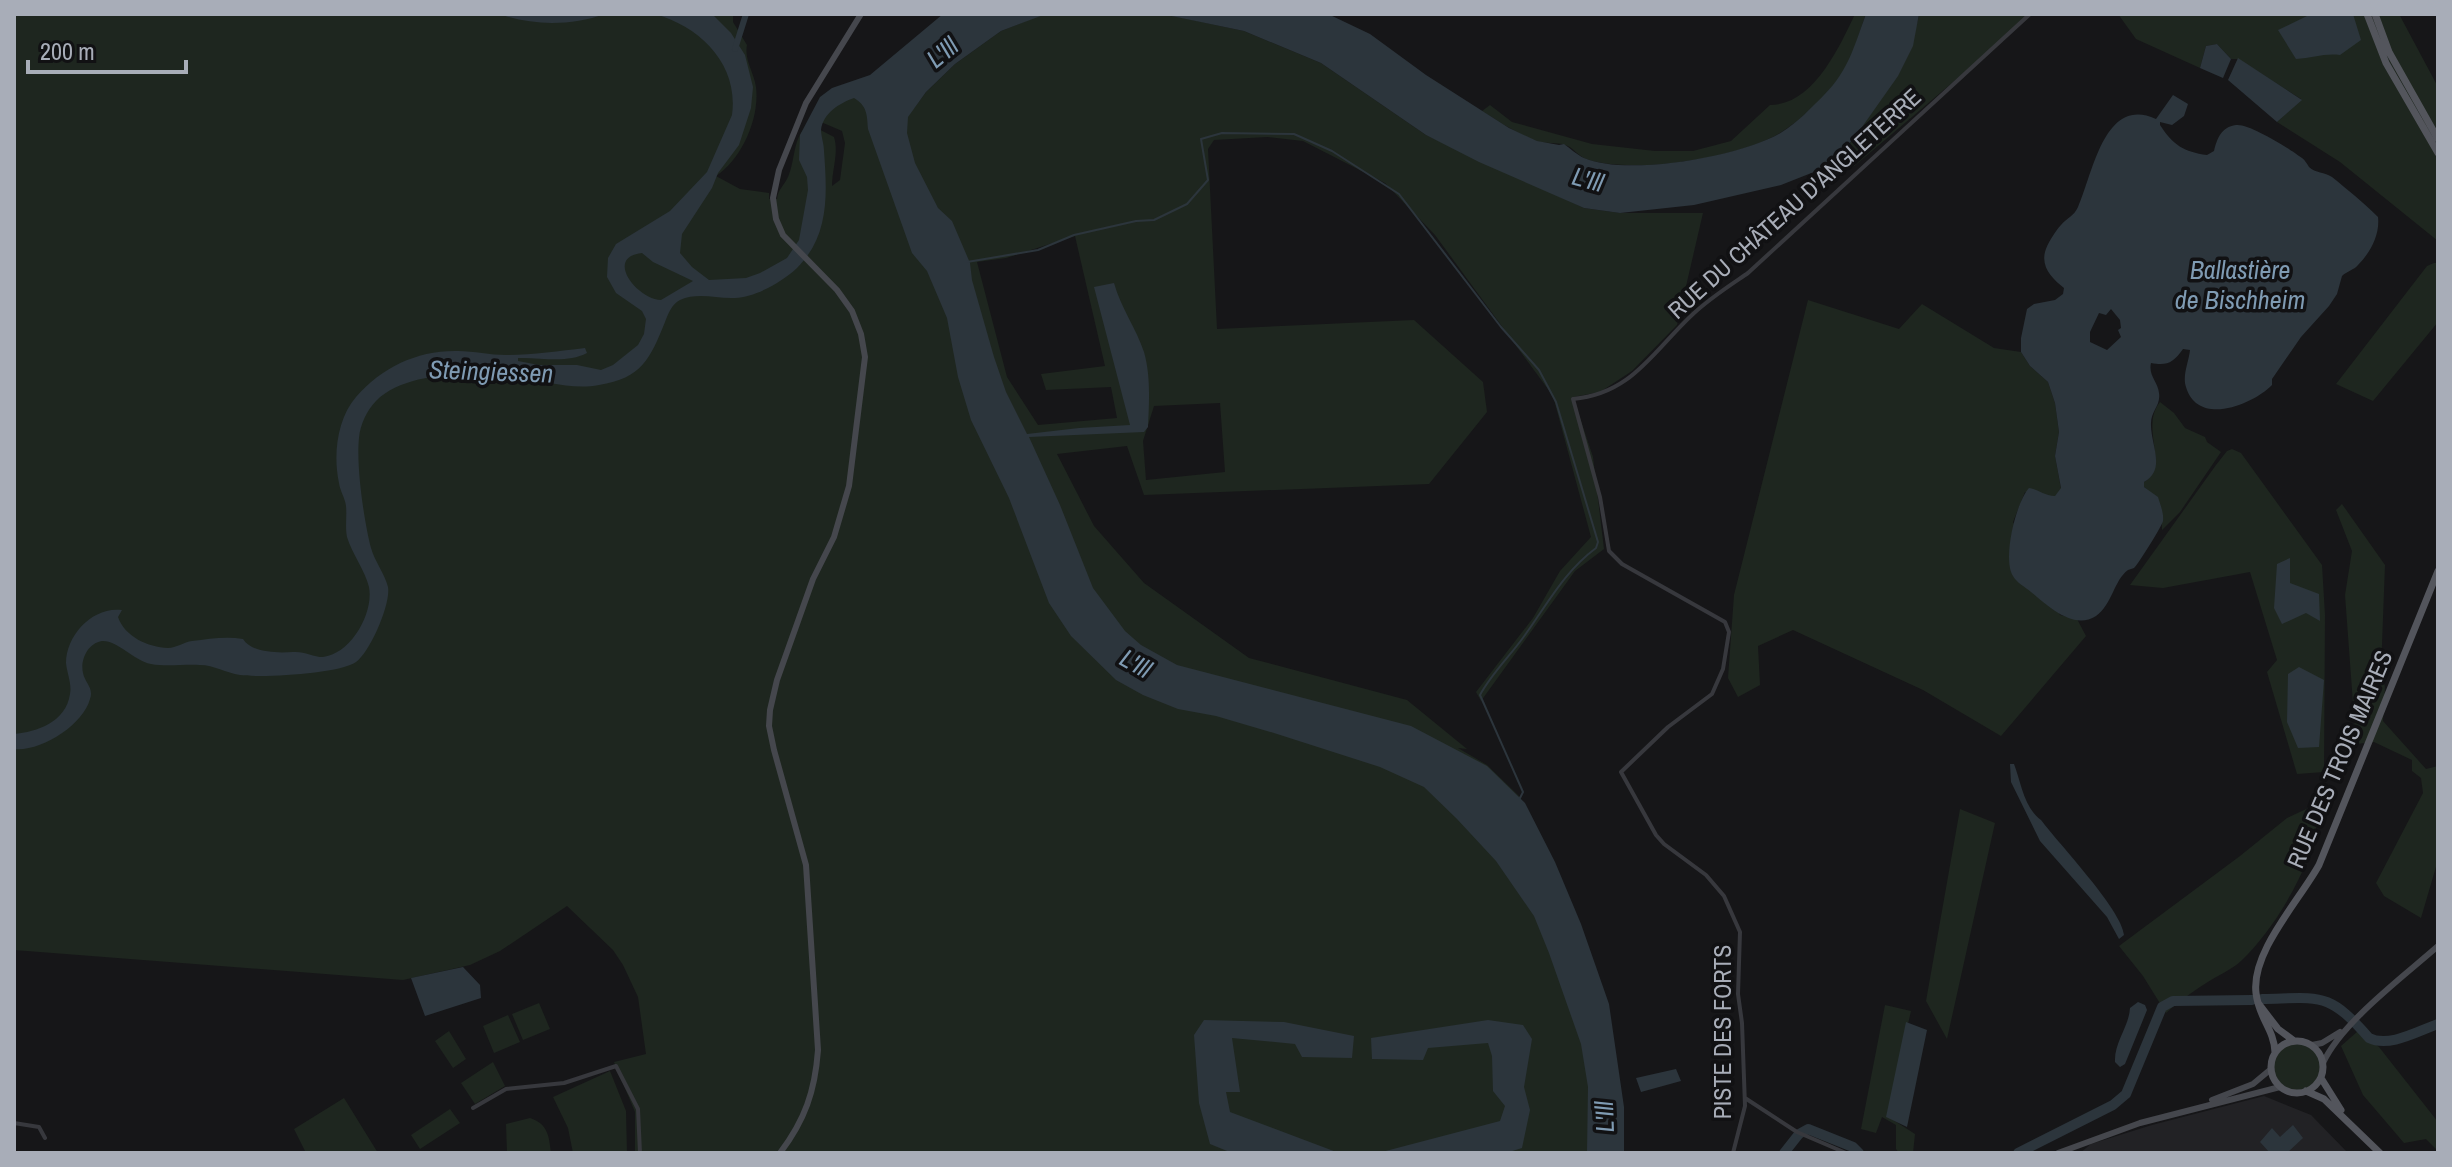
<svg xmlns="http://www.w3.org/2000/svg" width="2452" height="1167" font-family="'Archivo Narrow',sans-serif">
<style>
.built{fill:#222225}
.green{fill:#1e261f;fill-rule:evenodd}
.water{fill:#2c353c;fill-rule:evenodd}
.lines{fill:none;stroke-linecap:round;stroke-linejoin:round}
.stream{stroke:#2c353c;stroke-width:2}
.canal{stroke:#2c353c;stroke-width:6}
.river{stroke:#2c353c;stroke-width:10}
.minor{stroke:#37383d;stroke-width:4}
.secondary{stroke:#45474d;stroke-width:6}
.primary{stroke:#53555c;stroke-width:7}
.labels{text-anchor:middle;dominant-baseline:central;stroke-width:7;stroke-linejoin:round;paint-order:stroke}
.street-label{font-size:24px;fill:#a8adb8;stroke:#111113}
.water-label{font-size:26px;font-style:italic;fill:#7f9bb3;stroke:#111113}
</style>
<rect width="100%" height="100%" fill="#161618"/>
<path class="built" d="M2264 1096 2311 1115 2348 1153H2080L2091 1144 2152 1125Z"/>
<path class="green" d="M14 14H733V22L747 45C744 60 754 72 756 87 760 119 741 160 716 176L740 189 769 193V199H777C778 189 784 186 788 177 796 159 792 137 809 124L834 137C839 152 832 170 832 186L840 180 845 143 842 131 814 119 833 88 914 108 926 92 955 64 1001 31 1041 15 1164 14 1244 31 1321 63 1426 135 1584 208 1620 213H1703L1677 325 1632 371 1600 392 1573 397 1593 457 1604 549 1575 571 1481 701 1476 692 1533 618 1560 571 1591 537 1553 396 1435 235 1385 183 1303 141 1267 137 1214 140 1208 149 1217 329 1414 320 1483 382 1487 412 1429 484 1144 495 1127 446 1057 454 1094 526 1144 583 1249 658 1407 700 1467 749 1458 748 1487 765 1521 798 1498 825 1568 949 1599 1153H635V1112L614 1062 646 1054 638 997 623 965 613 950 567 906 500 951 470 965 403 980 14 950ZM1075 236 1105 366 1041 374 1046 390 1111 387 1117 418 1038 425 1007 377 977 262 1006 258ZM1220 403 1225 472 1146 480 1143 441 1154 406Z
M1855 14H1866C1859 32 1854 55 1844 71 1831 91 1803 119 1783 131 1742 158 1632 175 1586 159 1578 156 1573 147 1565 145 1557 142 1545 144 1536 141 1516 133 1499 122 1482 111L1490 105 1512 122 1592 144 1655 151H1693L1731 141 1770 105C1813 105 1839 48 1855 14Z
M1919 14H2033L1852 168 1829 166C1856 145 1915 47 1919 14Z
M2118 14H2399L2438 87V241L2340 162 2277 122 2301 99 2238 59H2231L2217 44 2206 46 2200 68 2136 39Z
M2434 263H2438V322L2373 401 2336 384 2427 266Z
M1808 300 1899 329 1922 304 1994 348 2021 352 2030 366 2048 382 2055 403 2059 432 2055 456 2061 489 2055 497 2025 492 2013 522 2060 615 2077 619 2086 636 2001 736 1923 690 1793 630 1758 646 1760 685 1738 697 1728 678 1734 595Z
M2160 402 2174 413 2185 428 2205 437 2207 442 2221 452 2180 512 2162 530C2162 512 2159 499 2144 487V482C2171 466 2139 428 2160 402Z
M2232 449 2241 453 2322 565 2325 615 2324 772 2297 774 2267 672 2277 660 2250 572 2163 588 2130 585 2216 465 2227 451Z
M2342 504 2385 565 2381 671 2385 687 2383 721 2426 769 2438 766V860L2421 918 2384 896 2376 883 2423 793 2421 778 2412 771V760L2374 742 2356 744 2345 595 2352 551 2336 510Z
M2317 804C2323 851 2276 928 2242 960 2234 968 2221 974 2211 980 2195 990 2180 1000 2166 1013L2143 976 2119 946 2240 856 2287 818Z
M1960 809 1995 823 1947 1039 1926 1001Z
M539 1003 550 1029 523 1040 512 1014Z
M1885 1005 1911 1011 1887 1116 1915 1134 1913 1153H1899L1896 1149V1125L1882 1117 1876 1133 1861 1129Z
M508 1015 520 1042 494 1053 483 1026Z
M449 1031 466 1059 453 1068 435 1041Z
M2358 1031 2379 1047 2438 1122V1151L2426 1139 2404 1143 2363 1095 2341 1046Z
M2274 1067a23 23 0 1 1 46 0a23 23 0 1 1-46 0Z
M493 1062 505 1086 475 1104 461 1083Z
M610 1071 626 1111 627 1153H573L568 1128 553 1097Z
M344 1098 378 1153H306L294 1129Z
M450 1109 460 1123 420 1149 411 1135Z
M530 1118C548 1124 549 1136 551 1153H507L506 1124Z"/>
<path class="water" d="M499 14H605C571 26 533 26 499 14Z
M655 14H712L731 33 745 55 753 87 751 108 739 145 718 173 712 188 682 234 680 253 692 267 709 280 746 278 760 273 787 258 799 240 808 190 807 177 799 160 800 135 820 97 832 88 870 75 943 14H1046L1001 31 955 64 926 92 908 117 907 133 915 163 938 208 952 221 970 263 972 280 994 357 1006 392 1027 434 1079 428 1130 425 1094 287 1114 283C1121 308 1136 328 1144 352 1151 376 1149 403 1148 427L1144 432 1029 437 1060 505 1093 588 1125 631 1141 645 1177 665 1411 726 1487 766 1525 803 1555 862 1581 924 1609 1004 1624 1107V1153H1587L1588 1087 1581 1044 1549 953 1534 916 1496 861 1457 819 1424 787 1380 767 1274 733 1216 716 1178 709 1143 695 1116 680 1071 636 1049 603 1009 498 971 420 958 377 947 318 927 271 912 253 868 129C867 114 867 106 854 98 840 103 823 113 821 130 821 136 824 144 824 151 827 193 830 235 797 268 782 282 756 297 735 298 717 299 698 292 680 300 672 304 668 314 665 322 650 359 642 378 599 385 572 390 544 381 517 377 477 372 407 370 376 401 367 410 360 425 359 438 356 466 364 521 371 548 375 562 385 574 388 587 391 604 370 652 356 662 339 674 262 678 240 675 226 673 214 665 200 665 184 664 166 667 151 664 133 660 117 640 102 641 88 643 80 660 83 673 85 683 94 688 90 699 83 725 41 752 14 749V734C37 732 66 722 70 694 72 684 67 673 66 663 66 635 93 606 122 610L118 617C125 637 148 647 168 648 176 648 184 642 192 641 209 639 226 636 243 639 252 653 277 653 293 652 304 651 313 657 323 657 351 654 374 613 369 587 365 570 352 554 347 537 345 527 347 516 346 506 345 498 340 491 339 483 333 455 337 419 356 397 382 367 418 350 458 351 474 351 490 355 506 355 532 355 559 351 585 348L587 353C566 364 541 357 518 358V361L539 365H577L601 370 613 365 638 345 644 334 646 319 642 311 616 293 607 277 608 258 616 244 670 211 707 172 732 115C739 65 701 27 655 14ZM642 253 653 262 693 281 661 300C637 299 604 257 642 253Z
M1162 14H1328L1370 34 1426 75 1509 128 1537 141 1559 145 1564 144C1570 148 1577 155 1584 158 1627 177 1743 156 1782 132 1797 123 1812 107 1824 95 1849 70 1854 46 1866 14H1919L1913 46 1898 76 1855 137 1829 166 1781 185 1694 205 1620 213 1584 208 1479 162 1426 135 1321 63 1244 31Z
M2325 14H2353L2361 40 2340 55C2325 53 2312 58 2296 59L2278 30 2307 16Z
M2217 44 2231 59 2223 78 2200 68 2206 46Z
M2238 58 2302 100 2277 122 2228 80Z
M2173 95 2188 104 2184 116 2172 125 2160 122V125C2173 145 2184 152 2207 155L2214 151C2217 139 2221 127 2236 125 2249 123 2290 149 2302 158 2305 160 2307 164 2309 167 2315 173 2325 172 2332 177 2348 190 2363 202 2378 217 2380 234 2371 252 2358 265 2354 270 2347 271 2342 276L2337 294 2329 306 2301 337 2272 379V385C2252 405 2198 427 2186 387 2182 376 2189 361 2190 350L2183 349C2173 363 2167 366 2151 363 2148 375 2158 382 2159 393 2161 405 2151 411 2151 423 2150 444 2167 469 2144 482V487L2158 497C2160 504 2164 513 2163 521 2163 524 2138 565 2134 568 2132 569 2130 569 2128 570 2114 580 2112 605 2096 616 2073 631 2047 605 2031 592 2025 587 2016 582 2013 576 2002 559 2016 502 2029 488 2038 489 2044 496 2055 496L2061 488 2055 456 2059 432 2055 403 2048 382 2030 366 2021 352V338L2027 309 2034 304 2055 300 2063 294 2064 288C2053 279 2041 268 2045 252 2047 244 2056 230 2061 225 2067 218 2074 216 2078 207 2093 174 2104 95 2156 119ZM2111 309 2120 320 2121 328 2118 330 2121 337 2107 350 2090 342V332L2099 313 2106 315Z
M2290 558V583L2319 594 2320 621 2306 613 2282 624 2274 608 2277 564Z
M2299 667 2324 680 2319 747 2298 748 2287 722 2288 674Z
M2010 764H2014C2021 782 2024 808 2041 820 2059 844 2122 910 2124 935L2119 939 2107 917 2040 841 2011 782Z
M463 967 480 985 481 998 425 1016 411 978Z
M2138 1002 2145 1005 2147 1010 2125 1064 2120 1067 2115 1062C2114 1042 2129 1027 2130 1008Z
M1204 1020 1284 1022 1354 1036 1352 1058 1302 1057 1295 1044 1232 1038 1240 1092H1226L1230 1112 1339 1153H1232L1210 1144 1199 1103 1194 1035Z
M1488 1020 1523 1025 1532 1039 1524 1087 1530 1110 1522 1148 1506 1153H1378L1500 1121 1505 1106 1493 1091 1492 1056 1488 1043 1428 1048 1423 1060 1372 1059 1371 1038Z
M1906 1022 1927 1030 1907 1127 1886 1117Z
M1676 1069 1681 1081 1641 1092 1636 1078Z
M2293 1125 2303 1138 2287 1153H2270L2260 1142 2272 1128 2280 1137Z"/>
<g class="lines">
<path class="stream" d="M967 262 1038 250 1074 235 1136 221 1154 220 1187 204 1208 180 1201 139 1222 133 1294 134 1332 151 1399 194 1501 327 1539 370 1556 402 1598 542 1596 548C1564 572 1548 603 1525 635 1511 655 1492 673 1480 695L1523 792 1520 798"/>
<path class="canal" d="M735 49 746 14"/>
<path class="river" d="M2262 999C2321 998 2328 991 2369 1038 2389 1048 2418 1031 2438 1024
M1784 1153 1799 1134 1808 1129 1853 1147 1859 1153
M2018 1153 2113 1105 2126 1094 2162 1007 2173 1001 2252 1000"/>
<path class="minor" d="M1745 1098 1797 1132 1846 1153
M473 1108 506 1089 564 1083 616 1066 638 1109 640 1153
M14 1123 39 1127 45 1138
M1733 1153 1745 1106 1742 1023 1738 994 1740 932 1724 896 1706 875 1664 844 1656 835 1621 772 1668 727 1712 694 1723 669 1729 632 1725 622 1622 564 1609 551 1600 497 1573 399C1632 394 1653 351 1693 314 1710 298 1729 286 1748 273L2030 14"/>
<path class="secondary" d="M2312 1045 2322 1043 2340 1032
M2323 1063C2342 1022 2403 977 2438 946
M2212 1100 2253 1084 2271 1069
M780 1153C805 1120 815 1091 818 1050L806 865 774 750 769 726 770 710 777 680 813 579 834 537 849 486 865 357 861 334 852 311 837 290 783 235 776 219 773 198 779 170 806 103 861 14
M2058 1153 2140 1123 2280 1087"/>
<path class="primary" d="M2367 14 2386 63 2438 153
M2375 14 2389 52 2438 139
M2258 1003 2278 1029 2293 1040
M2271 1067a26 26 0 1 1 52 0a26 26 0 1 1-52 0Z
M2275 1052C2274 1029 2259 1019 2256 993 2251 952 2299 901 2319 865L2438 571
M2321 1078 2341 1110
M2306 1091 2324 1099 2380 1153"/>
</g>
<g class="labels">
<g class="street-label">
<text transform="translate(1794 203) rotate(-42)">RUE DU CHÂTEAU D'ANGLETERRE</text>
<text transform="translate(2339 759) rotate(-67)">RUE DES TROIS MAIRES</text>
<text transform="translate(1722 1032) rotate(-90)">PISTE DES FORTS</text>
</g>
<g class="water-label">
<text transform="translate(942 52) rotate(-39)">L'Ill</text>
<text transform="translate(1588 179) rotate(15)">L'Ill</text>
<text x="2240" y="269">Ballastière<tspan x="2240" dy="30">de Bischheim</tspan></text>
<text transform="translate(491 371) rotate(2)">Steingiessen</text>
<text transform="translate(1136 663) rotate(30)">L'Ill</text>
<text transform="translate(1604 1117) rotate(-92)">L'Ill</text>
</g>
</g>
<rect width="2452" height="1167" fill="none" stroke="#a8adb8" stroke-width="32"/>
<path d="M28 60v12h158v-12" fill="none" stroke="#a8adb8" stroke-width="4"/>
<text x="40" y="60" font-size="24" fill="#a8adb8" stroke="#111113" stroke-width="6" paint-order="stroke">200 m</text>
</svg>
